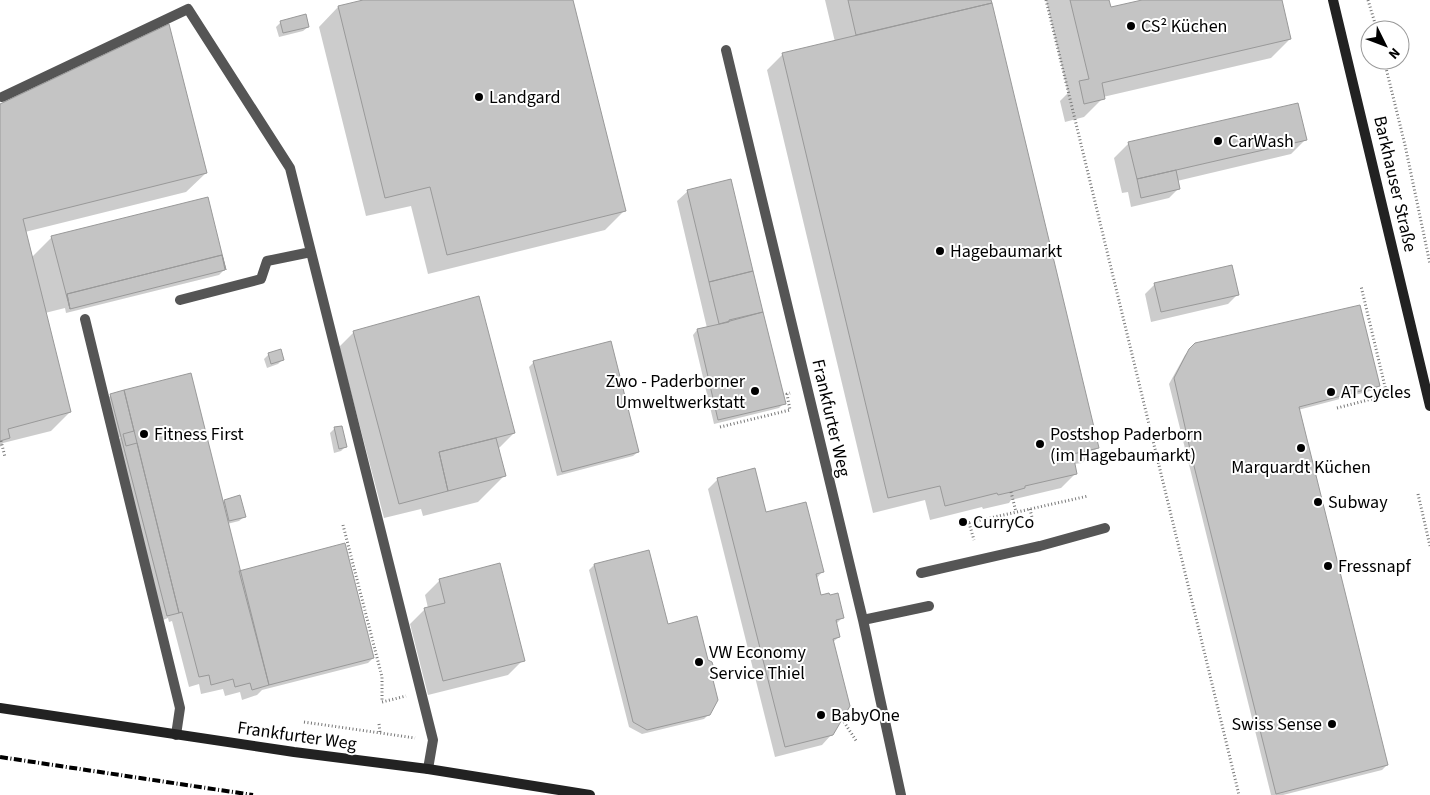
<svg xmlns="http://www.w3.org/2000/svg" width="1430" height="795" font-family="'Source Sans 3',sans-serif">
<style>
.shadow{fill:#0003}
.building{fill:#c4c4c4;stroke:#999}
.lines{fill:none;stroke-linecap:round;stroke-linejoin:round}
.path{stroke:#777;stroke-width:3;stroke-dasharray:1 2.5;stroke-linecap:butt}
.lane{stroke:#555;stroke-width:10}
.secondary{stroke:#222;stroke-width:10}
.rail{stroke:#000;stroke-width:4;stroke-dasharray:8 2.5 1 2.5;stroke-linecap:butt}
.poi-dot{fill:#000;stroke:#fff;stroke-width:2}
.labels{text-anchor:middle;dominant-baseline:central;stroke-width:4;stroke-linejoin:round;paint-order:stroke}
.poi-label{font-size:18px;fill:#000;stroke:#fff;text-anchor:start}
.street-label{font-size:18px;fill:#000;stroke:#fff}
</style>
<rect width="100%" height="100%" fill="#fff"/>
<path class="shadow" d="M360 0H572L624 211 605 230 428 274 411 206 366 216 319 27 338 7 360 2Z
M825 0H990L1097 448 1082 463 1074 464 1076 473 1061 488 1011 500 1009 503 983 509 982 507 930 520 925 500 873 513 767 70 782 55 835 42Z
M1046 0H1108L1110 9 1148 0H1281L1290 39 1271 58 1103 97V98L1084 117 1065 122 1060 101 1068 93Z
M281 22 308 27 303 31 279 37 276 27Z
M0 105 206 173 186 192 25 232 32 257 52 237 224 270 219 275 66 313 65 308 45 313 70 412 51 431 3 443 0 447Z
M1306 139 1291 154 1177 181 1179 188 1169 198 1131 207 1128 192 1122 193 1114 158 1129 143Z
M688 191 784 403 779 408 714 424 693 335 697 330 707 328 677 201Z
M1155 284 1238 294 1228 304 1151 322 1145 294Z
M354 332 514 433 499 448 504 476 478 502 423 516 421 509 384 518 339 347Z
M1196 344 1379 386 1374 390 1298 410 1387 765 1382 770 1283 795H1271L1169 384 1185 355Z
M269 354 283 359 278 364 267 368 264 359Z
M534 362 638 452 633 456 557 476 529 367Z
M111 395 222 503 224 501 244 517 239 521 227 524 239 572 373 658 368 663 262 690 257 695 242 700 240 692 225 696 223 689 201 694 199 684 189 687 172 621 169 622 168 618 163 620 113 445 121 437 116 439 106 400Z
M341 427 346 446 341 451 334 453 330 433 334 429Z
M718 479 765 514 822 572 816 579 820 596 843 617 836 624 839 637 833 642 832 734 822 745 775 757 708 489Z
M649 551 667 625 711 675 709 714 704 719 642 734 629 727 589 570 594 565Z
M440 580 523 660 508 675 428 695 410 624 425 609 428 608 425 595Z"/>
<path class="building" d="M363 0H573L626 211 447 255 430 187 385 198 338 6Z
M848 0H991L992 3 856 35Z
M1070 0H1109L1111 7 1142 0H1282L1291 39 1102 83 1105 99 1084 104 1079 81 1089 79Z
M992 3 1099 448 1073 454 1077 474 1025 486V488L1011 492 998 495 997 493 945 506 940 486 888 498 782 53Z
M306 14 309 27 283 33 280 21Z
M169 24 207 173 23 219 71 412 8 429 10 438 0 441V104Z
M1298 103 1307 140 1137 179 1128 142Z
M1176 170 1180 189 1141 198 1137 179Z
M731 179 753 271 709 282 687 190Z
M208 197 226 270 222 255 67 294 70 309 51 236Z
M222 255 225 270 70 309 67 294Z
M1232 265 1239 295 1161 312 1154 283Z
M753 271 763 312 719 324 709 282Z
M479 296 515 433 439 452 448 491 399 504 353 331Z
M1360 305 1380 386 1299 407 1388 765 1276 794 1192 458 1174 378 1189 349 1195 343Z
M763 312 786 404 718 420 697 329 729 322V320Z
M611 341 639 452 562 472 533 361Z
M281 349 284 360 271 364 268 353Z
M191 373 269 685 252 690 250 683 235 687 233 679 211 685 209 675 199 677 182 612 179 613 137 443 126 446 123 434 134 431 124 390Z
M124 390 179 613 167 616 110 394Z
M342 426 347 447 339 449 334 427Z
M496 438 506 476 448 491 439 452Z
M755 468 766 512 806 502 824 572 816 574 821 595 829 593 830 595 838 593 844 618 836 620 840 637 833 639 850 706 833 735 785 747 717 478Z
M240 495 246 517 229 521 224 500Z
M345 543 374 658 269 685 239 571Z
M649 550 668 624 697 616 708 660 712 662 715 672 712 676 718 700 710 715 647 730 633 722 594 564Z
M500 563 525 661 443 681 424 608 445 603 439 579Z"/>
<g class="lines">
<path class="path" d="M1046 0 1239 795
M1368 0 1377 30
M1384 60 1405 145 1430 264
M1337 408 1387 395 1361 286
M720 427 790 410 787 394 790 393
M1 441 5 457
M1011 492 1016 512
M1418 494 1430 546
M1030 509 1034 526
M969 523 974 540
M343 525 382 677V702L406 696
M959 525 1088 496
M842 719 857 742
M304 722 415 738
M379 724 380 733"/>
<path class="lane" d="M726 50 863 620 901 795
M2 97 188 9 290 168 433 740 428 769
M180 300 261 279 267 261 311 252
M85 319 180 708 176 735
M921 573 1040 546 1105 528
M863 620 929 606"/>
<path class="secondary" d="M1333 0 1430 406
M0 708 294 752 428 769 590 795"/>
<path class="rail" d="M0 757 253 795"/>
</g>
<g class="poi-dot">
<circle cx="1131" cy="26" r="5"/>
<circle cx="479" cy="97" r="5"/>
<circle cx="1218" cy="141" r="5"/>
<circle cx="940" cy="251" r="5"/>
<circle cx="755" cy="391" r="5"/>
<circle cx="1331" cy="392" r="5"/>
<circle cx="144" cy="434" r="5"/>
<circle cx="1040" cy="444" r="5"/>
<circle cx="1301" cy="448" r="5"/>
<circle cx="1318" cy="502" r="5"/>
<circle cx="963" cy="522" r="5"/>
<circle cx="1328" cy="566" r="5"/>
<circle cx="699" cy="662" r="5"/>
<circle cx="821" cy="715" r="5"/>
<circle cx="1332" cy="724" r="5"/>
</g>
<g class="labels">
<g class="poi-label">
<text x="1141" y="26">CS² Küchen</text>
<text x="489" y="97">Landgard</text>
<text x="1228" y="141">CarWash</text>
<text x="950" y="251">Hagebaumarkt</text>
<text x="745" y="381" text-anchor="end">Zwo - Paderborner<tspan x="745" dy="21">Umweltwerkstatt</tspan></text>
<text x="1341" y="392">AT Cycles</text>
<text x="154" y="434">Fitness First</text>
<text x="1050" y="434">Postshop Paderborn<tspan x="1050" dy="21">(im Hagebaumarkt)</tspan></text>
<text x="1301" y="467" text-anchor="middle">Marquardt Küchen</text>
<text x="1328" y="502">Subway</text>
<text x="973" y="522">CurryCo</text>
<text x="1338" y="566">Fressnapf</text>
<text x="709" y="652">VW Economy<tspan x="709" dy="21">Service Thiel</tspan></text>
<text x="831" y="715">BabyOne</text>
<text x="1322" y="724" text-anchor="end">Swiss Sense</text>
</g>
<g class="street-label">
<text transform="translate(1395 184) rotate(77)">Barkhauser Straße</text>
<text transform="translate(831 418) rotate(77)">Frankfurter Weg</text>
<text transform="translate(297 736) rotate(8)">Frankfurter Weg</text>
</g>
</g>
<g transform="translate(1385 45) rotate(132)"><circle r="24" fill="#ffffff" stroke="#999999"/>
<path d="M0-4L9 19L0 12L-9 19Z" fill="#000000"/>
<text y="-8" font-size="14" font-weight="bold" text-anchor="middle" fill="#000000">N</text>
</g>
</svg>
